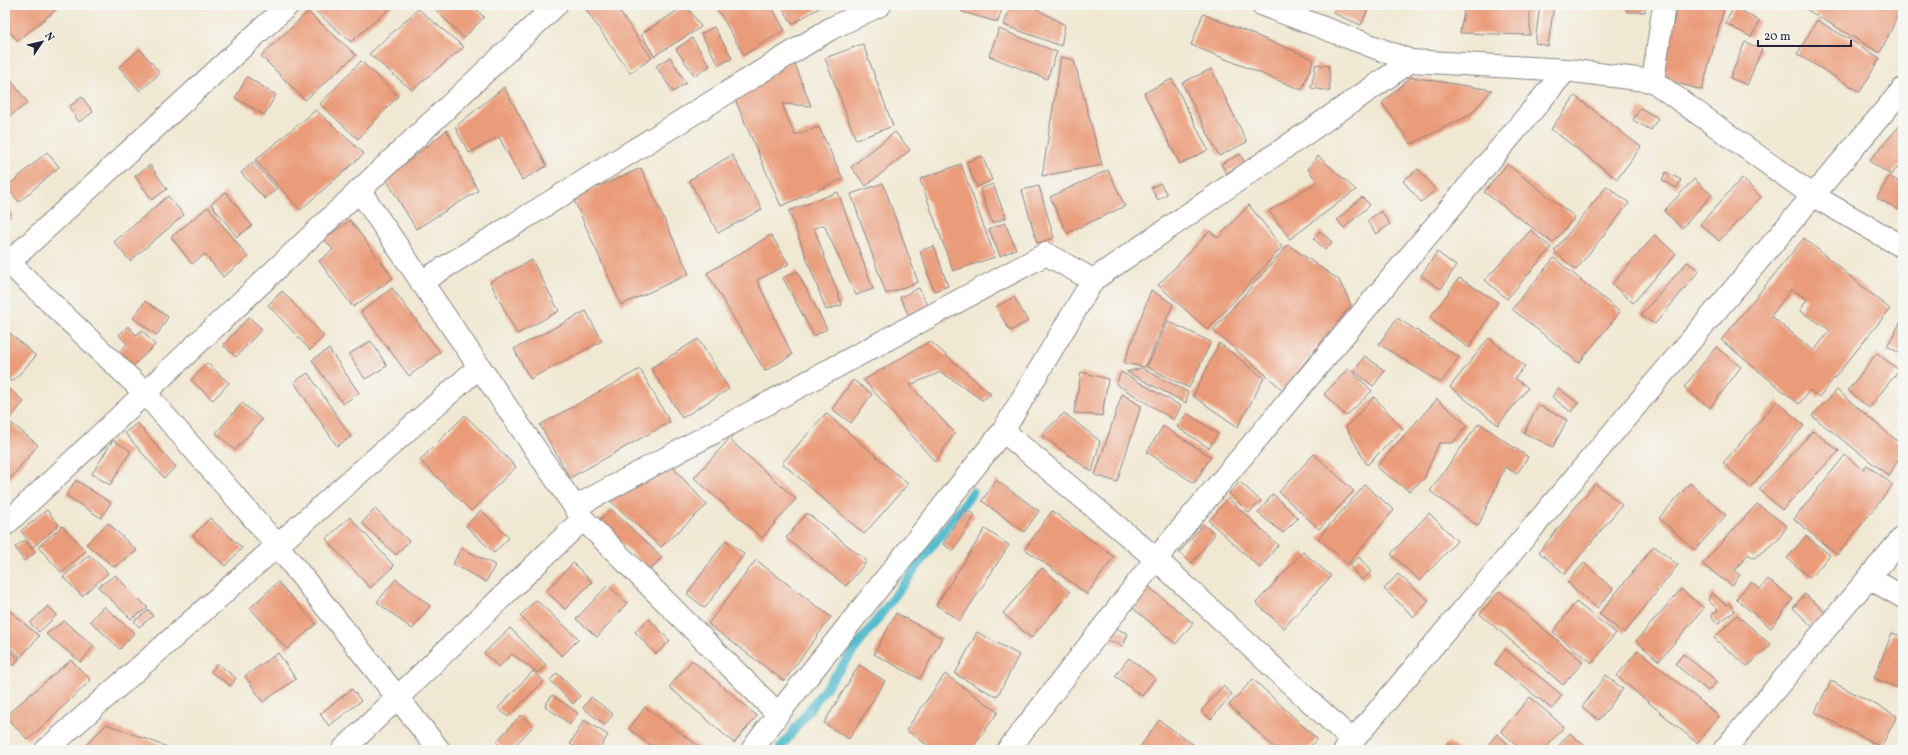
<svg xmlns="http://www.w3.org/2000/svg" width="1908" height="755" font-family="Vollkorn,serif">
<style>
.lines{fill:none;stroke-linecap:round;stroke-linejoin:round}
.stream{stroke:#4fbacc;stroke-width:9}
.building{fill:#ea9b79;fill-rule:evenodd}
.street-casing{stroke:#898586;stroke-width:24}
.street{stroke:#fff;stroke-width:22}
</style>
<rect width="100%" height="100%" fill="#f6f6f2"/>
<filter id="ink" filterUnits="userSpaceOnUse"><feTurbulence type="fractalNoise" baseFrequency=".025" numOctaves="2"/><feDisplacementMap in="SourceGraphic" scale="8" xChannelSelector="R" yChannelSelector="G"/><feConvolveMatrix kernelMatrix="1 2 1 2 8 2 1 2 1" color-interpolation-filters="sRGB"/></filter>
<filter id="wash" filterUnits="userSpaceOnUse"><feTurbulence type="fractalNoise" baseFrequency=".012" numOctaves="4" result="noise"/><feDisplacementMap in="SourceGraphic" scale="16" xChannelSelector="R" yChannelSelector="G"/><feGaussianBlur stdDeviation="0.9" result="paint"/><feColorMatrix in="noise" values="0 0 0 0 0 0 0 0 0 0 0 0 0 0 0 0 0 1.4 0 .05"/><feComposite in="paint" operator="in"/></filter>
<g filter="url(#wash)">
<rect width="100%" height="100%" fill="#f0e8d2"/>
<g class="lines">
<path class="stream" d="M779 750 973 492"/>
</g>
<g id="blocks">
<path class="building" d="M5 5H61L18 41 5 26Z
M315 5H394L351 42 312 8Z
M431 5H472L484 17 464 38Z
M587 5H615L652 58 630 73 584 7Z
M686 5 701 27 654 56 641 34Z
M715 5H770L785 30 744 55Z
M781 5H824L792 24Z
M964 5H1003L998 22 962 12Z
M1011 5H1030L1065 25 1061 46 1004 25Z
M1337 5H1370L1361 25 1333 13Z
M1465 5H1530V35L1460 33Z
M1540 5H1554L1548 46 1535 43Z
M1627 5H1645V12H1627Z
M1678 5H1725L1702 90 1659 78Z
M1799 5H1903L1880 53Z
M1734 7 1760 21 1751 37 1725 23Z
M418 9 464 47 412 90 369 54Z
M308 12 356 55 305 100 261 56Z
M1203 14 1314 59 1302 90 1191 45Z
M1817 20 1880 58 1860 92 1797 54Z
M714 27 732 58 719 65 701 34Z
M999 29 1057 52 1047 79 989 56Z
M692 38 710 66 695 76 676 49Z
M1745 42 1762 49 1747 85 1730 78Z
M863 44 893 126 856 140 825 58Z
M140 49 160 73 140 91 119 67Z
M670 57 686 83 673 92 656 66Z
M1061 57 1074 60 1102 165 1042 176Z
M793 59 811 106 782 104 795 135 819 127 843 179 781 206 734 97Z
M361 61 398 96 358 139 320 104Z
M1316 64 1329 66 1330 91 1311 88Z
M1211 69 1247 142 1219 156 1182 83Z
M247 77 276 95 264 115 235 98Z
M1411 77 1492 90 1470 115 1411 144 1382 103Z
M10 79 28 103 5 120V82Z
M1172 79 1208 150 1180 164 1144 93Z
M504 87 547 166 522 180 499 137 469 153 455 127Z
M1575 96 1641 147 1617 179 1551 129Z
M82 97 93 112 79 122 69 107Z
M1640 108 1658 118 1651 130 1633 120Z
M316 110 364 154 300 210 255 160Z
M1903 122V161L1891 175 1869 161Z
M447 130 478 191 416 229 386 179Z
M895 132 910 150 866 186 851 167Z
M47 152 59 167 19 202 7 187Z
M1240 154 1245 163 1226 173 1221 164Z
M732 155 762 209 718 233 689 180Z
M982 156 992 180 977 187 966 162Z
M1318 156 1356 190 1290 239 1269 211 1317 182 1308 169Z
M253 162 277 188 265 199 241 173Z
M961 164 995 257 953 271 920 179Z
M1507 164 1575 217 1553 243 1484 192Z
M150 165 167 189 152 200 135 176Z
M641 168 689 274 621 305 573 198Z
M1418 169 1436 190 1421 202 1403 181Z
M1108 170 1125 206 1067 233 1050 197Z
M1666 172 1681 180 1677 188 1662 180Z
M1889 176 1903 184V212L1877 198Z
M1742 178 1761 197 1719 241 1700 224Z
M1694 179 1712 195 1682 228 1664 211Z
M883 183 918 282 886 294 851 194Z
M1160 183 1167 194 1158 200 1151 188Z
M993 184 1006 218 992 223 980 189Z
M1039 186 1054 238 1037 243 1022 190Z
M1607 186 1629 203 1576 270 1554 251Z
M226 192 252 226 237 237 211 204Z
M838 192 873 289 856 295 824 225 814 228 842 305 826 310 789 211Z
M168 196 184 215 130 261 114 242Z
M1362 197 1370 205 1344 228 1337 220Z
M1249 205 1282 247 1208 330 1158 285 1210 231 1218 238Z
M5 206 12 215 5 220Z
M208 207 248 257 223 277 205 254 192 264 171 237Z
M1381 211 1390 224 1376 234 1367 221Z
M350 220 393 278 353 307 319 261 333 250 324 239Z
M1005 223 1016 249 1000 256 989 229Z
M1531 230 1551 248 1507 299 1485 280Z
M1320 231 1332 242 1325 250 1314 239Z
M771 235 789 264 757 280 792 355 765 371 707 273Z
M1655 235 1676 254 1633 303 1612 284Z
M1804 238 1890 309 1819 397 1810 390 1799 404 1721 340ZM1791 289 1807 299 1800 311 1830 330 1814 351 1771 316Z
M1288 245 1339 280 1351 305 1283 390 1213 330Z
M934 246 948 286 934 291 920 251Z
M1437 252 1456 266 1441 289 1421 276Z
M1554 258 1620 312 1579 363 1512 309Z
M532 260 559 311 517 334 490 282Z
M1687 262 1699 271 1655 324 1641 315Z
M797 271 827 329 814 336 783 278Z
M1459 278 1498 302 1469 348 1430 318Z
M392 288 440 352 409 376 361 312Z
M919 288 928 307 909 316 900 297Z
M1151 290 1173 304 1145 367 1124 363Z
M282 291 324 336 310 350 268 305Z
M1014 297 1028 321 1010 331 996 307Z
M145 301 168 317 157 335 133 318Z
M586 311 602 341 530 379 514 349Z
M249 317 262 329 236 357 223 345Z
M1397 318 1459 357 1441 383 1379 344Z
M1903 318V355L1887 346Z
M1168 321 1211 342 1189 388 1147 367Z
M128 326 136 335 142 330 155 345 132 367 118 353 127 344 119 335Z
M5 329 36 356 12 382 5 376Z
M1489 338 1525 366 1515 378 1528 388 1498 425 1450 387Z
M698 339 729 389 682 418 651 368Z
M371 341 387 366 365 379 349 354Z
M930 341 991 394 982 400 941 372 910 385 955 433 935 462 864 380Z
M1219 343 1264 378 1238 427 1193 396Z
M1716 347 1741 367 1710 408 1684 387Z
M329 349 359 393 343 404 312 360Z
M1877 353 1899 370 1869 408 1848 390Z
M1365 356 1385 371 1373 386 1354 371Z
M207 363 229 383 213 400 191 380Z
M1141 368 1188 392 1186 403 1127 372Z
M1349 368 1372 391 1346 416 1324 394Z
M640 369 670 422 570 478 540 425Z
M1081 372 1108 379 1102 416 1074 413Z
M1121 372 1181 406 1174 420 1116 384Z
M308 373 351 437 337 446 294 382Z
M853 380 872 394 851 423 832 409Z
M1558 388 1578 403 1571 412 1552 397Z
M10 389 24 402 9 419 5 416V394Z
M1837 390 1903 446V451L1889 476 1812 416Z
M1122 394 1141 406 1117 482 1095 475Z
M1374 397 1403 429 1367 465 1346 427Z
M1437 399 1467 425 1453 443H1439L1424 479 1409 491 1376 467Z
M1777 401 1804 426 1750 487 1723 463Z
M242 403 262 420 235 450 216 433Z
M1538 405 1567 420 1553 447 1524 433Z
M826 413 908 484 864 534 782 463Z
M1064 413 1100 441 1092 472 1041 435Z
M1187 413 1218 434 1209 448 1177 427Z
M465 415 516 467 471 511 420 460Z
M5 418 38 445 5 485Z
M137 423 176 467 164 478 125 433Z
M1479 423 1528 457 1517 474 1505 467 1478 526 1430 491Z
M1163 426 1211 457 1194 483 1147 452Z
M1813 431 1839 451 1782 510 1759 489Z
M729 439 796 499 762 538 694 478Z
M113 440 131 451 110 485 92 474Z
M1314 454 1354 491 1319 529 1279 492Z
M1845 455 1863 470 1867 465 1893 485 1837 555 1794 519Z
M668 462 707 505 661 547 606 497Z
M76 480 111 503 101 518 66 495Z
M996 480 1039 511 1024 532 982 501Z
M1240 482 1261 501 1249 513 1229 493Z
M1595 483 1622 505 1565 574 1539 552Z
M1690 483 1726 515 1695 550 1659 518Z
M1365 485 1394 510 1348 564 1318 538Z
M1273 494 1298 518 1283 533 1258 513Z
M1228 498 1278 545 1260 568 1209 521Z
M1757 504 1787 526 1778 540 1754 558 1748 554 1735 571 1740 575 1732 586 1702 564Z
M375 509 409 541 396 555 362 523Z
M611 509 662 557 650 570 599 521Z
M964 509 975 515 953 551 943 544Z
M47 510 59 525 33 547 21 531Z
M481 510 509 538 494 553 466 526Z
M1052 511 1114 557 1087 594 1025 549Z
M807 513 867 561 846 586 786 538Z
M1429 513 1457 541 1420 581 1391 554Z
M350 517 394 566 370 588 326 539Z
M210 518 242 548 225 566 193 536Z
M108 523 137 551 114 567 86 544Z
M1203 524 1215 534 1192 563 1179 553Z
M62 526 86 551 62 573 38 547Z
M985 529 1009 545 960 621 936 605Z
M1806 536 1830 555 1810 578 1787 558Z
M25 540 35 553 24 561 15 547Z
M726 540 744 554 705 608 687 594Z
M1654 546 1678 565 1624 633 1599 614Z
M461 548 495 565 486 582 453 564Z
M1303 552 1331 576 1284 628 1256 603Z
M89 555 108 573 82 596 63 577Z
M1359 557 1371 572 1362 580 1349 565Z
M756 560 831 617 784 681 708 624Z
M573 563 592 582 565 609 546 591Z
M1584 563 1613 589 1597 608 1567 582Z
M1042 568 1070 592 1031 638 1003 613Z
M1398 574 1429 601 1414 617 1384 589Z
M115 575 148 608 131 619 98 587Z
M396 579 430 606 412 629 377 602Z
M1768 579 1793 599 1771 628 1736 599 1751 582 1760 589Z
M278 582 316 624 287 649 250 608Z
M1144 583 1193 623 1176 644 1128 604Z
M608 585 627 603 597 637 576 619Z
M1681 589 1704 608 1659 661 1636 641Z
M1499 591 1583 662 1563 685 1480 614Z
M1712 593 1726 605 1729 603 1735 611 1717 624 1711 615 1718 610 1708 600Z
M1805 594 1828 615 1815 629 1793 608Z
M536 600 579 639 562 656 520 616Z
M1576 602 1616 633 1592 663 1553 632Z
M48 606 57 615 39 632 30 623Z
M104 606 134 633 120 649 90 621Z
M5 607 39 636 21 657 5 644Z
M149 610 153 616 139 627 134 621Z
M896 613 942 638 920 679 874 654Z
M1737 615 1771 645 1747 666 1714 638Z
M649 619 670 641 656 654 635 632Z
M64 621 94 646 81 662 46 634Z
M1111 626 1128 634 1123 646 1105 639Z
M510 628 546 665 538 673 512 654 499 667 484 653Z
M977 632 1019 655 997 697 955 674Z
M1892 633 1903 637V690L1874 678Z
M5 647 19 658 14 666 5 659Z
M1505 649 1562 695 1552 709 1495 664Z
M1638 650 1719 716 1697 743 1617 676Z
M278 653 296 679 263 702 245 676Z
M1683 654 1717 681 1708 691 1675 664Z
M1129 658 1155 678 1142 696 1115 676Z
M71 660 91 680 28 740 5 716Z
M692 660 757 716 734 743 669 687Z
M217 663 236 678 231 686 211 672Z
M859 665 885 681 849 739 824 723Z
M533 671 544 681 508 717 498 708Z
M557 673 580 696 573 704 550 680Z
M945 674 998 712 971 750H934L906 730Z
M1606 675 1623 689 1599 720 1582 707Z
M1253 679 1317 739 1307 750H1277L1229 705Z
M1831 681 1897 716 1881 747 1815 712Z
M1223 686 1232 694 1211 719 1201 711Z
M352 689 361 701 329 726 320 714Z
M552 695 578 713 570 724 545 706Z
M591 697 613 714 605 725 583 708Z
M1530 697 1564 727 1544 750H1522L1501 731Z
M645 707 704 750H657L629 729Z
M521 715 533 726 511 750H504L496 742Z
M584 720 608 735 599 750H579L570 744Z
M1159 720 1201 750H1144L1140 747Z
M107 724 175 750H89L84 747Z
M1570 733 1589 750H1555Z
M1497 734 1515 750H1484Z
M1448 742 1458 750H1442Z"/>
</g>
</g>
<g filter="url(#ink)">
<use href="#blocks" fill-opacity="0" stroke="#898586" stroke-width="1"/>
<g class="lines">
<g class="street-casing">
<path id="street" d="M1263 5 1411 61
M1653 81 1664 5
M359 190 583 519 778 714
M5 259 145 393 277 545 439 750
M5 266 288 5
M421 282 830 29 880 5
M1003 431 1156 559 1353 741
M575 507 1046 254 1093 280
M5 525 556 5
M1869 578 1903 597
M46 750 479 367
M343 750 583 519
M752 750 778 714 1003 431 1093 280 1411 61 1566 70 1653 81 1812 195 1903 247
M1008 750 1156 559 1566 70
M1345 750 1903 89
M1724 750 1903 537"/>
</g>
<use href="#street" class="street"/>
</g>
</g>
<rect width="1908" height="755" fill="none" stroke="#f6f6f2" stroke-width="20"/>
<g transform="translate(42 42) rotate(55)" stroke="#f6f6f2" stroke-width="3" paint-order="stroke">
<path d="M0-3L7 15L0 10L-7 15Z" fill="#22223b"/>
<text y="-6" font-size="11" font-weight="bold" text-anchor="middle" fill="#22223b">N</text>
</g>
<path d="M1758 40v6h93v-6" fill="none" stroke="#22223b" stroke-width="2"/>
<text x="1764" y="40" font-size="12" fill="#22223b" stroke="#f6f6f2" stroke-width="3" paint-order="stroke">20 m</text>
</svg>
